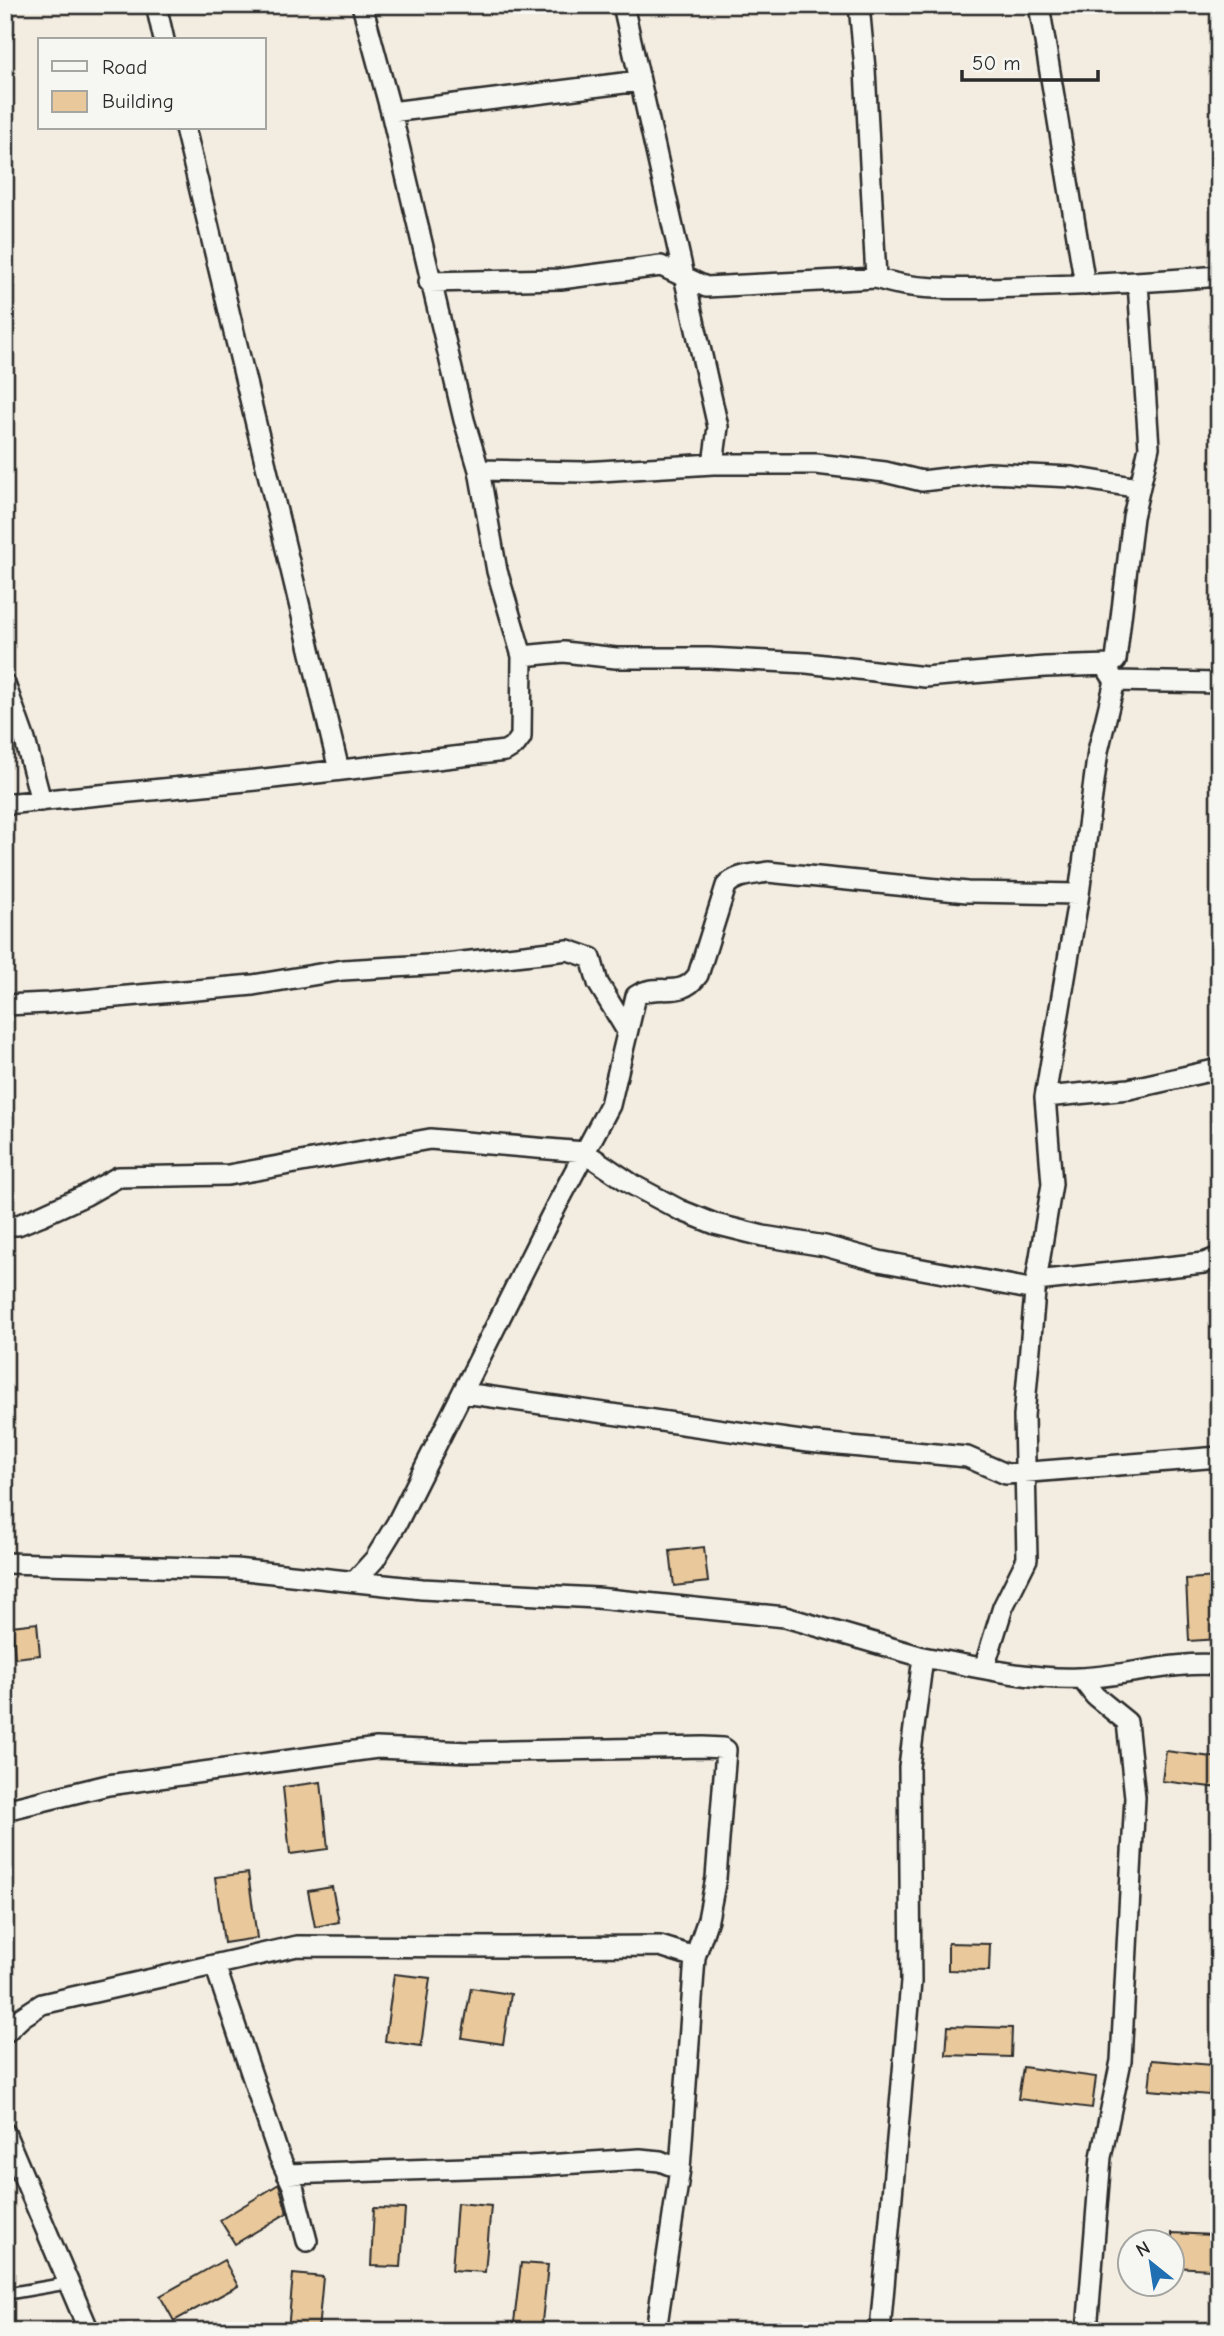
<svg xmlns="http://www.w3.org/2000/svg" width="1224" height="2336" font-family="'Comic Neue',sans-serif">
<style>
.building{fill:#e9c99b;stroke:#2b2b2b;stroke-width:2}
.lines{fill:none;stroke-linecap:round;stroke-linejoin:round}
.service-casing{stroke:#2b2b2b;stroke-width:15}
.minor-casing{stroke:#2b2b2b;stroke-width:24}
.service{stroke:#f6f6f2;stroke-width:10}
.minor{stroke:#f6f6f2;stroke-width:19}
</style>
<rect width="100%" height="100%" fill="#f3ede1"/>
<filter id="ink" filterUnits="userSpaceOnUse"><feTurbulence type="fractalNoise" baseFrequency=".0143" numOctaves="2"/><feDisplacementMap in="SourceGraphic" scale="14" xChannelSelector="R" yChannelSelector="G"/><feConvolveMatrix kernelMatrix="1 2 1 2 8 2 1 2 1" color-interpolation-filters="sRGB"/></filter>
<g filter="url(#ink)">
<path class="building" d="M704 1547 708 1582 674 1586 670 1551Z
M1219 1577V1639L1189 1641 1186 1579Z
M37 1623 40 1655 15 1658 12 1626Z
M1166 1751 1219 1758V1788L1162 1781Z
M321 1782 328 1849 290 1854 283 1787Z
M248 1873 257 1938 224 1943 215 1877Z
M332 1887 339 1922 315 1927 308 1891Z
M948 1943 990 1944 989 1971 948 1970Z
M394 1974 430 1978 421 2046 385 2041Z
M471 1988 511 1994 503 2044 462 2038Z
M948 2026 1012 2028 1011 2057 946 2055Z
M1152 2060 1212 2065 1209 2095 1149 2090Z
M1023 2067 1096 2077 1092 2108 1018 2099Z
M279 2184 287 2213 235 2244 220 2220Z
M457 2203 491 2206 485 2272 452 2270Z
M374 2208 405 2209 401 2267 371 2266Z
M1172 2233 1213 2235 1212 2269 1172 2267Z
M224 2260 238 2286 174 2321 160 2296Z
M521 2263 548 2265 541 2331H513Z
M293 2274 323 2277 318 2331H288Z"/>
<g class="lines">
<g class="service-casing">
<path id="service" d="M5 2294 69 2283"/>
</g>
<g class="minor-casing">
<path id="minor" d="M156 5 164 40
M859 5 865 69 876 278
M1039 5 1085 285
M391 112 640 81
M185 128 339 770
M429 282 560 279 661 266 706 287 876 278C918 293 975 288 1020 287 1086 285 1152 282 1219 276
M713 464H816L885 472 922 481 989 473 1072 477 1139 488
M479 470 584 472 713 464 718 427 623 5
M522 656 564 652 616 658H709L807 663 925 677 1045 667 1110 665 1116 660 1133 517 1149 447 1138 283
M1109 672 1115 681 1219 683
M5 684 25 740 41 801
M5 804 256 780 505 751 515 745 521 737 522 656 497 571 479 470 464 420 391 112 362 5
M5 1005 48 1003 253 985 343 970 445 964 568 950 591 958 598 983 627 1031
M1045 1097 1129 1089 1219 1069
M5 1225H18L40 1216 86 1195 118 1177 228 1175 430 1139 584 1152 633 1185 680 1210 715 1224 763 1236 825 1246 879 1261 1035 1290
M1036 1281 1204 1263 1219 1257
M464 1393 808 1442 967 1457 1006 1474 1219 1457
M5 1563 236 1569 422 1589 597 1598 785 1617 923 1657
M355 1581 375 1559 397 1523 551 1216 610 1105 636 996C659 981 679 1001 698 975L726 886C736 874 754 875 768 872L967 892 1079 894
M984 1668 1003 1607 1027 1559 1024 1416 1036 1281 1052 1184 1045 1097 1079 894 1098 751 1115 681
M1081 1678 1095 1696 1127 1722 1135 1797 1121 2061 1101 2157 1087 2331
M5 1810 108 1785 377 1748 469 1752 703 1747 723 1748 726 1750 716 1878 708 1919 695 1957 680 2169 656 2331
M215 1965 279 2156 293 2186 307 2241
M5 2033 22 2017 42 2004 297 1946 504 1947 660 1946 695 1957
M5 2133 89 2331
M287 2174 529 2166 640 2159 660 2161 680 2169
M880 2331 911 1982 909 1767 923 1657C974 1666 1026 1680 1078 1678 1125 1677 1171 1661 1219 1665"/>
</g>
<use href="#service" class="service"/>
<use href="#minor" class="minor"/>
</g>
</g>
<rect width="1224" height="2336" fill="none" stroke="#f6f6f2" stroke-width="28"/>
<rect x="14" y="14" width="1196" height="2308" fill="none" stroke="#2b2b2b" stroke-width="2.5" filter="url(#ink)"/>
<rect x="38" y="38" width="228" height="91" fill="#f6f6f2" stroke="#a5a5a2" stroke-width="2"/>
<rect x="52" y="61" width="35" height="10" fill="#f6f6f2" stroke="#a5a5a2" stroke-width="2"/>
<text x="102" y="74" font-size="21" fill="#2b2b2b">Road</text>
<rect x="52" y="91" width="35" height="21" fill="#e9c99b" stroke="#a5a5a2" stroke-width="2"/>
<text x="102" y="108" font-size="21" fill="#2b2b2b">Building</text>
<g transform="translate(1151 2263) rotate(330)"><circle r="33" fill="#f6f6f2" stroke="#a5a5a2" stroke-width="2"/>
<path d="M0-5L12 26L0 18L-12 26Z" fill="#1f6fb2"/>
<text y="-10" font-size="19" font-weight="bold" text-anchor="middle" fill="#2b2b2b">N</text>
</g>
<path d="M962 70v10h136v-10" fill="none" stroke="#2b2b2b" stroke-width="3.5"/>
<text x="972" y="70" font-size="21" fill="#2b2b2b" stroke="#f6f6f2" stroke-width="5" paint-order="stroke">50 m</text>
</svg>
